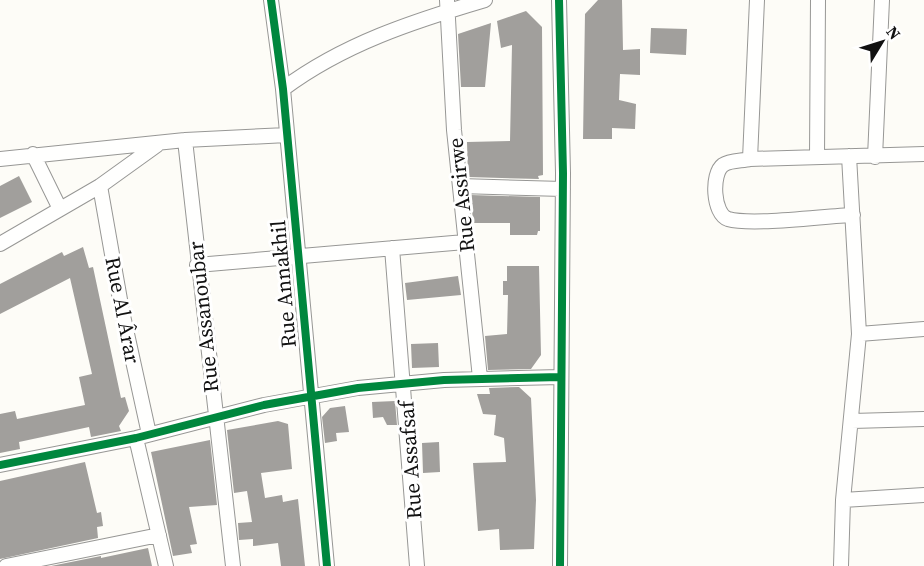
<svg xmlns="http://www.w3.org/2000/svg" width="924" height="566" font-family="'Source Serif 4',serif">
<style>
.building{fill:#a19f9c}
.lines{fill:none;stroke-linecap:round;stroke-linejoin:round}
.minor-casing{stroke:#979795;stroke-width:16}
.minor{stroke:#fffffe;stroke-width:14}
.cycleway-casing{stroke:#fff;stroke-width:11}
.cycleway{stroke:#00873e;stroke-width:8}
.labels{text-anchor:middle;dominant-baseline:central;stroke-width:6;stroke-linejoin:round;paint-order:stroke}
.street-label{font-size:21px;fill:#111;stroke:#fff}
</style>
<rect width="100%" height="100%" fill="#fdfcf7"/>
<path class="building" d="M598 0H622L623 50 640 49V75L620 74 619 100 636 104 635 129 612 128V139H583L585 14Z
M526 11 542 27 543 175 538 176 539 179 468 177 467 142 510 141 512 45 501 48 497 21Z
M491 23 485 87H461L458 34Z
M651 28 687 29 686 55 650 53Z
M19 176 32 202 0 218V186Z
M471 195 540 197V231H538L537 235H510V223H473Z
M83 247 89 268 93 267 121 398 125 397 129 411 119 426 121 431 91 437 89 427 19 442 20 449 0 453V414L15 411 17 419 85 405 79 377 92 374 70 278 0 314V284L62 252 64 256Z
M507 266H539L541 355 531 369 488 370 485 336 507 334 508 295H503V281H507Z
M458 276 461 295 407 300 405 283Z
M438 343 439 367 412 368 411 344Z
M519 387 531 398 536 500 534 549 500 550 499 529 478 531 473 463 506 462 504 438 494 435 496 415 483 414 477 394H490L489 388Z
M395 401 397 425H387L383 417 373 418 372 402Z
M345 406 349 432 336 433 337 441 325 443 322 417 330 408Z
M278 421 288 424 292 469 261 473 265 498 282 495 283 502 298 499 305 566H281L278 543 253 546V539L239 540 238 523 252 522 247 491 234 493 227 430Z
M210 440 217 505 189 507 197 544 190 545 192 553 173 556 151 452Z
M439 442 440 472 423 473 422 443Z
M85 462 97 513 101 512 103 526 97 527 98 538 0 559V481Z
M148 548 152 566H51L101 556V558Z"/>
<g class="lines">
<g class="minor-casing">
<path id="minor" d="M271 0 283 89 327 566
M447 0 454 130 480 378
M559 0 563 173 560 566
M283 89C343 44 414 21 485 0
M185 140 233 566
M33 154 60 209
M817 157 818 0
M875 157 882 0
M0 159 185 140 287 135
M750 159 757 0
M100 186 122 311 149 434
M460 186 563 189
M853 215C824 216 752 226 728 219 713 214 711 174 723 165 730 160 742 161 750 159L924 154
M0 244 100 186 157 145
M392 248 417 566
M197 265 465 242
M859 334 924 329
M852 421 924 419
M136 438 166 566
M0 465 136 438 264 405 358 388 444 380 560 377
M843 500 924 495
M6 566 159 535
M841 566 843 500 859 334 849 156"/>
</g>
<use href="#minor" class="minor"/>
<g class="cycleway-casing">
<path id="cycleway" d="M271 0 283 89 327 566
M559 0 563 173 560 566
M0 465 136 438 264 405 358 388 444 380 560 377"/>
</g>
<use href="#cycleway" class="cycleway"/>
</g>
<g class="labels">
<g class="street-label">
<text transform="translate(461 195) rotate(-96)">Rue Assirwe</text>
<text transform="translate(283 284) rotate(-95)">Rue Annakhil</text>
<text transform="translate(123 310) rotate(79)">Rue Al Ârar</text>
<text transform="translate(203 317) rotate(-96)">Rue Assanoubar</text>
<text transform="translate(410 460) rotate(-94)">Rue Assafsaf</text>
</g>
</g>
<g transform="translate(882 42) rotate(52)" stroke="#ffffff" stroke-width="4.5" paint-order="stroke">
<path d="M0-4.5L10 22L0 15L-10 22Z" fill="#111111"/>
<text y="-9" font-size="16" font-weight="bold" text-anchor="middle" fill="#111111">N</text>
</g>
</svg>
